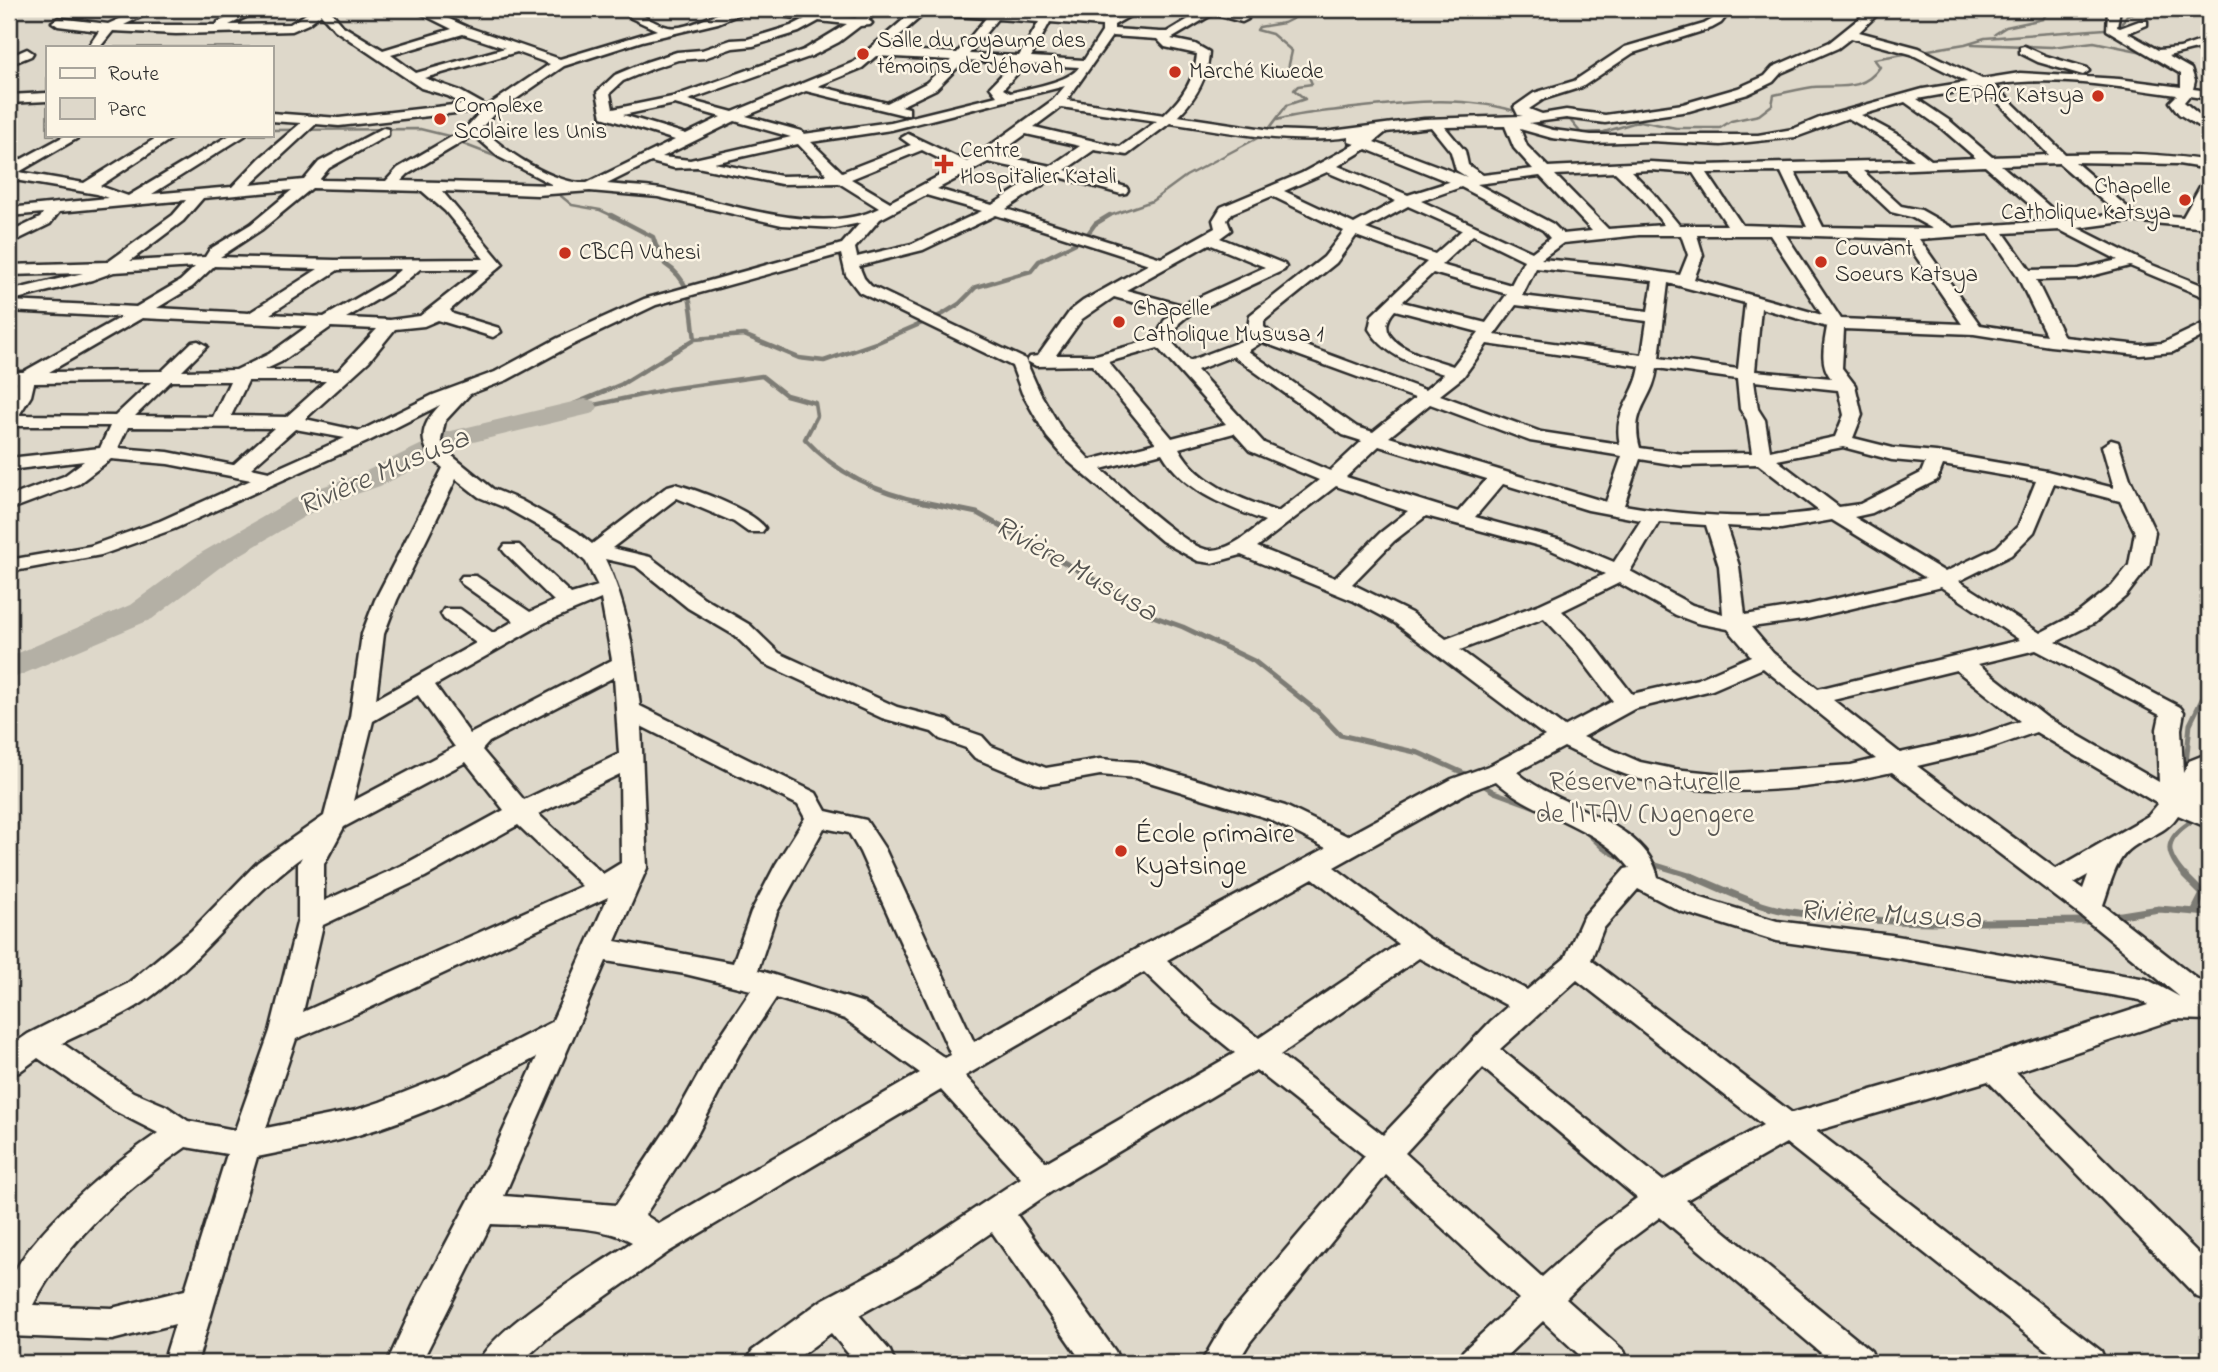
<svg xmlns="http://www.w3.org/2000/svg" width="2218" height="1372" font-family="'Indie Flower',sans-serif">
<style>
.green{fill:#ded8ca;stroke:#84827a;stroke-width:2;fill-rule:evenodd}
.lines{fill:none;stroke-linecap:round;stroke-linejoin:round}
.stream-far3{stroke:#7d7b74;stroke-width:2.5}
.stream-far2{stroke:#7d7b74;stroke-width:4.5}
.stream-far1{stroke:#7d7b74;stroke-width:5}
.stream{stroke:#7d7b74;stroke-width:7}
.river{fill:#b4b0a5;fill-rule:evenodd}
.minor-casing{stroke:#2b2b2b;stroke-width:5}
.minor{fill:#fcf5e5;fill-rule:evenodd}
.poi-dot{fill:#c8321e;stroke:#fcf5e5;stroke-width:2.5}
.labels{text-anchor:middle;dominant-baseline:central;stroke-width:5;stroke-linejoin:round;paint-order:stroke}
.far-poi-label{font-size:23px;fill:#2b2b2b;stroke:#fcf5e5;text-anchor:start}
.park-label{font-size:28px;fill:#585653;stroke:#fcf5e5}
.poi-label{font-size:28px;fill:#2b2b2b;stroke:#fcf5e5;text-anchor:start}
.water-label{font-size:30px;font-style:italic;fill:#545350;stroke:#fcf5e5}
</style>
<rect width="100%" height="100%" fill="#fcf5e5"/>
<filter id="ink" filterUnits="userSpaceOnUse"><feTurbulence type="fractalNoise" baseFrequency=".0143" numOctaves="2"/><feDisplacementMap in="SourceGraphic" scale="14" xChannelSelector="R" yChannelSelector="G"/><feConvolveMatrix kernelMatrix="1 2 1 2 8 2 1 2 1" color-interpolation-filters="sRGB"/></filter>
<g filter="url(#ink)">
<path class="green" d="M15 9H2209V1363H9V11ZM47 47H271V135H47Z"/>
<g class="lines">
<path class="stream-far3" d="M1995 34 2006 27 2043 19 2048 11 2046 9
M1972 44 2052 47 2094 42 2153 54
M2186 50 2209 53
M1277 120C1300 113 1323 112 1346 109 1406 102 1463 94 1522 113
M1541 120H1570L1581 133 1604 132 1640 121 1676 128H1720L1731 121 1759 115 1772 105 1774 95C1787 92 1800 89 1813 87 1840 85 1863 92 1880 67L1874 59 1965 44 1985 38 2119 28 2127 15 2143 9
M271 130 420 129 461 139 463 144 505 160
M535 175 572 205 600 210 615 217
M1106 217 1152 201 1186 176 1265 134 1287 105 1305 99 1294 90 1298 86 1312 84 1309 77 1288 69 1292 51 1272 34 1257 30 1259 27 1284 23 1312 9"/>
<path class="stream-far2" d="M611 215 653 237 656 246 667 260 665 264C694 283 690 307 695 339
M585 407 669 389 762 376 786 395 815 403 817 416 805 439C837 474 876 492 923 502
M528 423 622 384 695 339 744 335 799 358 824 361 876 343 943 314 959 304 976 287 1031 271 1039 261 1084 239 1095 224 1110 215"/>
<path class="stream-far1" d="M914 500 977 513 1106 586 1147 614 1183 627 1254 661 1318 712 1340 735 1419 753 1470 776
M2209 625V639
M2185 774 2190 724 2209 685
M1478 782 1494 792 1543 810
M1583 829 1604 849 1626 860
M1646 862 1695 877
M2186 877C2166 855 2162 841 2189 823L2188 815"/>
<path class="stream" d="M1691 876C1723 889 1757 907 1791 912 1890 927 1993 921 2092 921
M2185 876 2203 894 2195 910
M2109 917 2159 909 2209 913"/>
<path class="river" d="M585 399 594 401 598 407 594 413 465 444 380 486 324 505 223 565 152 619 9 680V657L130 605 201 553 304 493 360 474 447 432Z"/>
<g class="minor-casing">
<path id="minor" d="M142 9H157L124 25H217L218 22 248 9H263L229 25 290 24 314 9H329L343 26 383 50 452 29 412 9H427L467 27 560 59 657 30 631 18 624 9H636C641 16 659 25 668 27 689 31 717 10 736 9 776 6 816 14 855 18L868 9H881L868 20 872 23 870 25 860 26 839 42 812 56 688 100 733 112 854 62 916 9 991 11 993 9H1005L1002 12 1043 15 1051 9H1063L1056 16 1106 19 1128 9H1142L1114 25V29L1160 32H1167L1202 11 1200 9H1218L1248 19 1242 22 1213 14 1171 39 1195 44 1209 52C1208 78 1196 98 1178 116L1271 130 1324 132 1424 119 1523 116 1518 115 1514 107 1534 93 1574 81 1625 47 1704 24 1713 19 1720 9H1732L1721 23 1712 28 1633 53 1582 87 1544 99 1529 109 1542 114 1566 110 1605 115 1683 104 1738 88 1765 76 1773 67 1830 42 1871 9H1883L1859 32 1919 48 1982 79 2020 73 2119 79 2181 87V74L2107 30 2108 9H2120L2117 27 2120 28 2139 21H2147V25L2128 33 2158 50 2180 48 2209 38V46L2168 56 2191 69 2195 81 2193 89 2209 91V99L2189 96 2184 102 2209 123V133L2179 114 2170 102 2177 95C2118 87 2053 75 1994 85L2065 154C2114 153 2162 153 2209 161V169L2178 164 2075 162 2134 213 2183 217 2202 183 2209 179V196L2197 218 2209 220V228L2130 221 2078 228 2147 263 2209 288V299L2130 266 2079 279 2036 280 2064 337 2140 345 2163 343 2209 321V333L2173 352 2140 355 2050 346 1974 334 1844 329 1842 368 1855 385 1862 415 1853 438 1893 448 1936 452 2047 471 2114 488 2102 446 2111 440 2118 442 2130 479 2155 532 2149 566 2126 596 2094 623 2056 642 2180 707 2184 712 2181 729 2183 773 2189 761 2209 753V771L2202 782 2209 800V828L2178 815C2166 834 2146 836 2129 850 2114 863 2110 887 2103 905L2209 988V1020L2175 1019 2016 1072 2209 1264V1301L2197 1297 1988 1081 1816 1131 2101 1351 2106 1363H2063L1786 1143 1686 1200 1871 1351 1876 1363H1833L1660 1217 1617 1249 1566 1299 1624 1351 1629 1363H1588L1543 1321 1499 1363H1458L1463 1351 1519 1299 1386 1175 1250 1342 1237 1363H1201L1226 1320 1365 1156 1256 1070 1054 1190 1017 1215 1115 1351 1120 1363H1083L992 1232 919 1282 859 1315 890 1351 895 1363H856L831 1333 791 1363H747L752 1351 822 1300 897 1260 1021 1178 941 1090 670 1251 550 1336 520 1363H478C493 1327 596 1266 632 1242 601 1223 528 1226 491 1224L421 1363H387L414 1304 488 1164 537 1057C479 1088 421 1117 358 1135 325 1145 290 1150 257 1157L197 1363H163L175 1324 112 1340 9 1336C9 1320 4 1296 10 1282 30 1231 112 1164 158 1133L113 1110 38 1058 19 1072 9 1075V1047L28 1034 127 984 191 931 258 862 324 816 350 717 362 634 375 600 443 468C417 447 418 428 440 405L369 441 174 529 101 555 9 572V560L90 546 160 521 251 480 168 464 111 459 78 484 9 510V497L64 476 84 461 9 470V458L100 448 110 426H9V403L16 382H9V372H23L121 317 9 311V301L136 307 180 281 195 267 114 272 92 280 9 301V291L83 273 9 275V265L108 262 173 215 186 200 59 212 50 224 9 244V233L40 218 43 213 9 216V208L108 198 97 194 9 179V166L66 135H83L19 172 84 183 161 135H177L100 186 128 196 230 135H246L152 194 232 187 260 158 301 123 271 121V113L339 118 462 104 448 96 421 88 335 30 321 14 308 24 292 31 176 34 113 31 100 47H88L99 31 58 26 52 22 58 18 108 24ZM745 12 805 19 791 26 748 39 731 40 702 50 677 52 646 62 615 75 597 92 602 117 675 140 587 183C556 185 502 151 482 127L493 115 564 66 642 41 718 23ZM924 14 986 18 957 53 884 49ZM997 19 1039 22 1019 56 969 54ZM819 21 847 24 804 50 672 97 613 109 610 93 623 81 654 68 678 60 704 58 733 48 753 46 799 32ZM1050 22 1102 26V32L1084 60 1031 57ZM463 34 505 48 416 73 391 55ZM1112 36 1157 39 1165 47 1197 54C1195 79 1183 97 1164 115L1067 100ZM1851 38 1911 54 1967 82 1923 89 1822 117 1793 129 1758 135H1591L1553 130 1529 123 1566 118 1605 123 1689 111 1748 94 1773 82 1781 73 1838 48ZM517 52 550 64 483 109 465 129 398 168 386 181 319 180 329 168 388 135V129L383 128 319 162 304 180 250 185 316 124 339 126 483 110V104L458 90 424 78ZM876 56 951 60 926 83 887 103 818 86 862 68ZM964 61 1013 63 990 87 997 96 891 122 804 134 801 131 746 116 806 91 904 115 909 114V108L901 106 936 89ZM1026 64 1079 67C1070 82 1028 88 1010 93L1003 89ZM1065 86 1053 100 967 162 908 134 901 138 911 145 842 172 811 142 891 130ZM1979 88 1989 93 2049 155 1992 157 1950 121 1917 99ZM1905 102 1940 127 1976 158 1931 160 1900 136 1861 115ZM675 104 721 117 686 134 623 115ZM1061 107 1157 121 1120 147 1034 127ZM1848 118 1890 142 1914 160 1703 165 1650 162 1548 167 1527 146 1520 129 1552 138 1591 143 1652 141 1721 145 1796 137ZM735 121 791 137 690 160 662 157ZM1170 123C1229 132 1289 145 1349 137V142L1355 144 1302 173 1221 207 1213 220 1215 228 1161 258 1006 209 1056 176 1121 194 1126 193 1128 190 1126 187 1065 170 1094 150 1127 155ZM1505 126 1514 148 1533 169 1483 175 1468 165 1465 151 1445 127ZM1431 127 1451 152 1456 170 1467 177 1374 142 1386 132ZM1026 134 1080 146 1051 166 997 155ZM474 135 499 157 553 185 401 181 408 174ZM798 144 828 175 781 176 714 163ZM1366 149 1449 182 1408 195 1338 166ZM922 150 956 167 890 202 851 179ZM651 162 674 168 697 167 781 184 839 183 879 208C823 238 721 201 661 189 643 186 625 186 607 184ZM988 162 1042 173 992 205 937 189ZM2059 163 2118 214 2065 220 2001 165ZM1985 166 2049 221 1953 228 1921 210 1901 206 1863 171ZM1650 170 1693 173 1727 225H1679L1653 193 1631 171ZM1847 171 1891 212 1911 217 1933 229 1823 227 1795 172ZM1327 172 1396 201 1354 224 1284 191ZM1615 172 1643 199 1664 225 1608 229 1555 175ZM1781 172 1807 227 1742 225 1707 173ZM1540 176 1592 231 1563 234 1553 224 1477 184ZM1461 187 1543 230 1550 238 1532 252 1421 201ZM312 188 422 191 445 211 484 259 335 260 220 257 261 230ZM292 190 251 224 210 249 205 257 130 261 183 221 203 198ZM442 191 537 195 590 191 658 197 782 225 835 228 860 223 842 244 644 299 558 338 495 372 433 395 360 431 305 419 369 361 395 329 424 326 438 320 493 337 501 332 499 328 453 314 450 310 503 264ZM926 195 982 211 912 244 857 257 855 248 880 219ZM1272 196 1344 231 1324 257 1250 315 1248 328 1259 341 1415 398 1373 432 1357 427 1248 351 1259 344 1256 340H1244L1189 361 1171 341 1179 323 1190 314 1284 270 1286 267 1284 264 1220 238 1231 230 1227 220 1232 213ZM1408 206 1462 230 1435 254 1366 229ZM996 215 1149 264 1083 301 1070 311 1038 356 1030 357 1027 361 1036 366 1092 365 1156 443 1090 460 1062 430 1040 393 1025 359 871 286 864 278 859 266 923 250ZM2060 230 2118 260 2079 269 2030 270 2004 233ZM1990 234 2017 275 2046 335 1980 325 1919 239ZM1473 235 1524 260 1511 285 1441 265ZM1639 235H1681L1688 255 1680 275 1620 266 1541 259 1563 243ZM1697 235H1770L1822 315 1694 279 1703 255ZM1786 235 1904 239 1962 324 1841 319ZM1356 236 1427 262 1372 315 1369 329C1386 357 1414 364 1444 374L1425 390 1271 333 1264 327V321L1336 263ZM1209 244 1265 267 1182 305 1126 290ZM841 254 846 275 859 292 1012 366 1022 393 1047 437 1067 460 1162 541 1198 561 1212 563 1241 555 1354 601 1395 623 1545 736 1491 765 1452 779 1347 836 1285 806 1137 762 1100 759 1046 768 991 746 982 736 956 727 948 720 897 707 779 653 750 625 704 598 650 557 612 548 677 498 734 522 748 532H762L765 528C752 510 697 490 675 484L668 486 592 544 577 532 520 500 493 489 446 451 441 440 445 421 470 394 507 380 570 346 656 305ZM214 266 318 269 249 313 157 308 192 287ZM1536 268 1653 281 1648 311 1522 296ZM401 269 388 280 324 317 270 314 338 270ZM420 269H480L420 316 390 320 346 318 400 286ZM1433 273 1507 294 1486 323 1402 302ZM1668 283 1745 303 1738 369 1659 358ZM1114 297 1172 313 1164 321 1155 339 1096 355H1056L1082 319ZM1516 305 1647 321 1642 355 1494 335ZM1761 308 1827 327C1824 345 1819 363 1831 378L1755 371ZM1395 310 1479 332 1453 366C1430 358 1365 343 1395 310ZM142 318 308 326 269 354 236 370 182 371 207 346 198 341 192 342 162 371 49 372ZM331 327 377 329 338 371 264 370 281 362ZM1487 344 1640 366C1636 397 1612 411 1620 444L1541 432 1440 395 1463 377ZM1158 348 1226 424 1172 438 1108 362ZM1233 356 1343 435 1362 441 1330 471 1264 443 1197 370ZM1657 368 1737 379 1740 409 1747 420 1752 453 1683 454 1640 448C1629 409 1653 402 1657 368ZM171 381H230L213 417 135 416ZM248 381H326L286 417 231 416ZM1754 381 1838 390 1844 415 1835 437 1770 451 1765 420 1758 409ZM134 382H151L115 416 19 415 31 396 34 383ZM1430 404 1530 441 1622 456 1606 502 1389 437ZM128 427 274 428 233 465 168 452 118 448ZM295 429 345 438 269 472 251 468ZM1234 433 1250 451 1319 480 1278 512C1240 498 1199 485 1179 448ZM1379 446 1487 479 1458 512 1346 477ZM1843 447 1892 460 1925 463 1921 473 1860 504 1839 507 1777 460ZM1162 453C1184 492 1226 506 1265 521 1249 533 1230 551 1209 550 1187 549 1120 485 1101 469ZM1640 459 1683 466 1758 464 1819 511C1756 521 1687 516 1624 505ZM1943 465 2036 481 2018 526 1997 547 1945 572 1854 517 1872 513 1937 480ZM456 479 479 497 506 508 563 540 586 562 598 586 571 594 519 545H505L502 549 505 553 554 601 530 612 476 576H462L459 580 462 584 514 621 493 633 460 609H444L441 614 444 619 476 643 376 699 384 634 397 600ZM1503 484 1588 510 1641 520 1614 562 1561 540 1475 517ZM2054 484 2120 501 2135 532 2129 565 2112 586 2078 613 2040 633 1959 581 2011 555 2034 532ZM1336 486 1408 511 1380 533 1335 578 1257 547ZM1426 516 1547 548 1605 574 1540 604 1446 639 1411 613 1352 584 1394 541ZM1832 520 1926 578 1803 606 1745 615 1739 566 1726 526 1781 529ZM1659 522 1706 525 1719 566 1723 614 1692 605 1630 571ZM605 559 636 566 688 608 734 635 763 663 882 718 932 732 940 739 966 748 975 758 1035 783 1044 785 1100 775 1136 778 1267 818 1326 848 1136 949 974 1042 885 849 866 820 826 811 816 793 640 706C634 655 628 605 605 559ZM1619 583 1676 615 1697 623 1728 629 1751 656 1698 679 1632 694 1591 641 1562 611ZM1941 587 2020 640 1818 689 1773 653 1751 627 1803 620ZM601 599 612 660 470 734 435 685 546 622ZM1544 618 1575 651 1613 701 1564 727 1460 650ZM2036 650 2160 715 2157 729 2159 782 2046 717 1978 664ZM1763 668 1876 759 1851 765 1722 774 1674 769 1640 762 1583 737 1634 709 1712 690ZM1956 670 2020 721 1973 737 1900 753 1833 700ZM614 677 619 754 524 800 482 750 489 742ZM418 695 455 747 353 801 373 721ZM641 726 798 805 805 818 776 864 751 912 733 963 615 941 647 868ZM2036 732 2158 804 2148 816 2056 869 1917 766 1985 750ZM1564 747C1585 757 1606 768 1627 775 1704 802 1814 790 1892 772L2080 915 2180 997 2146 979 1891 935 1777 921 1698 897 1658 877C1646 821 1556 807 1517 772ZM466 762 504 810 407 863 324 901V864L344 827ZM620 774 621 863 603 874 538 814ZM1496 781C1535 817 1598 825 1630 868L1625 869 1583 917 1565 958 1527 990 1428 938 1334 867 1470 791ZM518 825 582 886 303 1012 323 925 425 877ZM824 828 849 833 860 852 951 1055 945 1058 864 1003 758 970 777 912ZM302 857 298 864V919L270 1031 235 1130 188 1121 166 1106 133 1092 62 1043C90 1029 123 1017 148 999 205 958 245 898 302 857ZM2088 875 2083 889 2074 883ZM1313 878 1398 944 1259 1038 1213 1003 1167 960ZM1638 889 1680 911 1777 941 1891 957 2140 1000 2148 1005 1993 1055 1792 1113 1591 960 1603 929ZM608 897 552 1022 451 1074 380 1102 356 1110 266 1128 296 1039 365 1010ZM1419 958 1508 1006 1491 1021 1383 1135 1280 1055ZM606 961 685 974 751 990 719 1038 676 1115 616 1205 504 1196ZM1144 972 1193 1019 1235 1053 1046 1162 965 1076ZM1577 980 1763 1125 1663 1181 1500 1049ZM776 998 845 1019 920 1073 659 1224 645 1215 698 1133 739 1054ZM1483 1068 1637 1198 1595 1229 1542 1277 1405 1153ZM186 1147 227 1154 185 1290 112 1308 33 1305C67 1239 126 1189 186 1147Z
M2024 46 2046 56 2087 68 2089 71 2083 75 2038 62 2020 53V47Z
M27 49 33 53 31 56 9 65V57Z
M47 93V101L9 103V95Z"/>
</g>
<use href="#minor" class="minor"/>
</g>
</g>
<g class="poi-dot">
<circle cx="863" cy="54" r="7"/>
<circle cx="1175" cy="72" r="7"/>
<circle cx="2098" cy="96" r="7"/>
<circle cx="440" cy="119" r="7"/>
<path d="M940.5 153.5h7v7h7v7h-7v7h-7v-7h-7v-7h7z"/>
<circle cx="2185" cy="200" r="7"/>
<circle cx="565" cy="253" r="7"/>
<circle cx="1821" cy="262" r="7"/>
<circle cx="1119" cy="322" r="7"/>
<circle cx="1121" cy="851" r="7"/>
</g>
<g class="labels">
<g class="far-poi-label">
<text x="877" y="41">Salle du royaume des<tspan x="877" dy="26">témoins de Jéhovah</tspan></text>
<text x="1189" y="72">Marché Kiwede</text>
<text x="2084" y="96" text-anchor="end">CEPAC Katsya</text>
<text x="454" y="106">Complexe<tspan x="454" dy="26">Scolaire les Unis</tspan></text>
<text x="960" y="151">Centre<tspan x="960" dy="26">Hospitalier Katali</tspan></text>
<text x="2171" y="187" text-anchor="end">Chapelle<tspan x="2171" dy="26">Catholique Katsya</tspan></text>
<text x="1835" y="249">Couvant<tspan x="1835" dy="26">Soeurs Katsya</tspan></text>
<text x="579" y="253">CBCA Vuhesi</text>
<text x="1133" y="309">Chapelle<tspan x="1133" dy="26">Catholique Mususa 1</tspan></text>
</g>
<g class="park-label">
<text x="1645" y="783">Réserve naturelle<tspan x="1645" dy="32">de l'ITAV (Ngengere</tspan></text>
</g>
<g class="poi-label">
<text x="1135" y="835">École primaire<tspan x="1135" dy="32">Kyatsinge</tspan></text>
</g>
<g class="water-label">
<text transform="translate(384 473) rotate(-23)">Rivière Mususa</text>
<text transform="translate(1075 570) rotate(30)">Rivière Mususa</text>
<text transform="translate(1890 916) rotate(3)">Rivière Mususa</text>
</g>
</g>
<rect width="2218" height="1372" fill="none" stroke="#fcf5e5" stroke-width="35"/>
<rect x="18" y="18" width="2183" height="1337" fill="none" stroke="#2b2b2b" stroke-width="2.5" filter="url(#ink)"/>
<rect x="46" y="46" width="228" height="91" fill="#fcf5e5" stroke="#a8a49b" stroke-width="2"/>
<rect x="60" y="68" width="35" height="10" fill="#fcf5e5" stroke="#a8a49b" stroke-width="2"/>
<text x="108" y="80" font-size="21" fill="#2b2b2b">Route</text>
<rect x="60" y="98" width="35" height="21" fill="#ded8ca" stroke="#a8a49b" stroke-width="2"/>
<text x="108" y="116" font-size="21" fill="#2b2b2b">Parc</text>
</svg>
